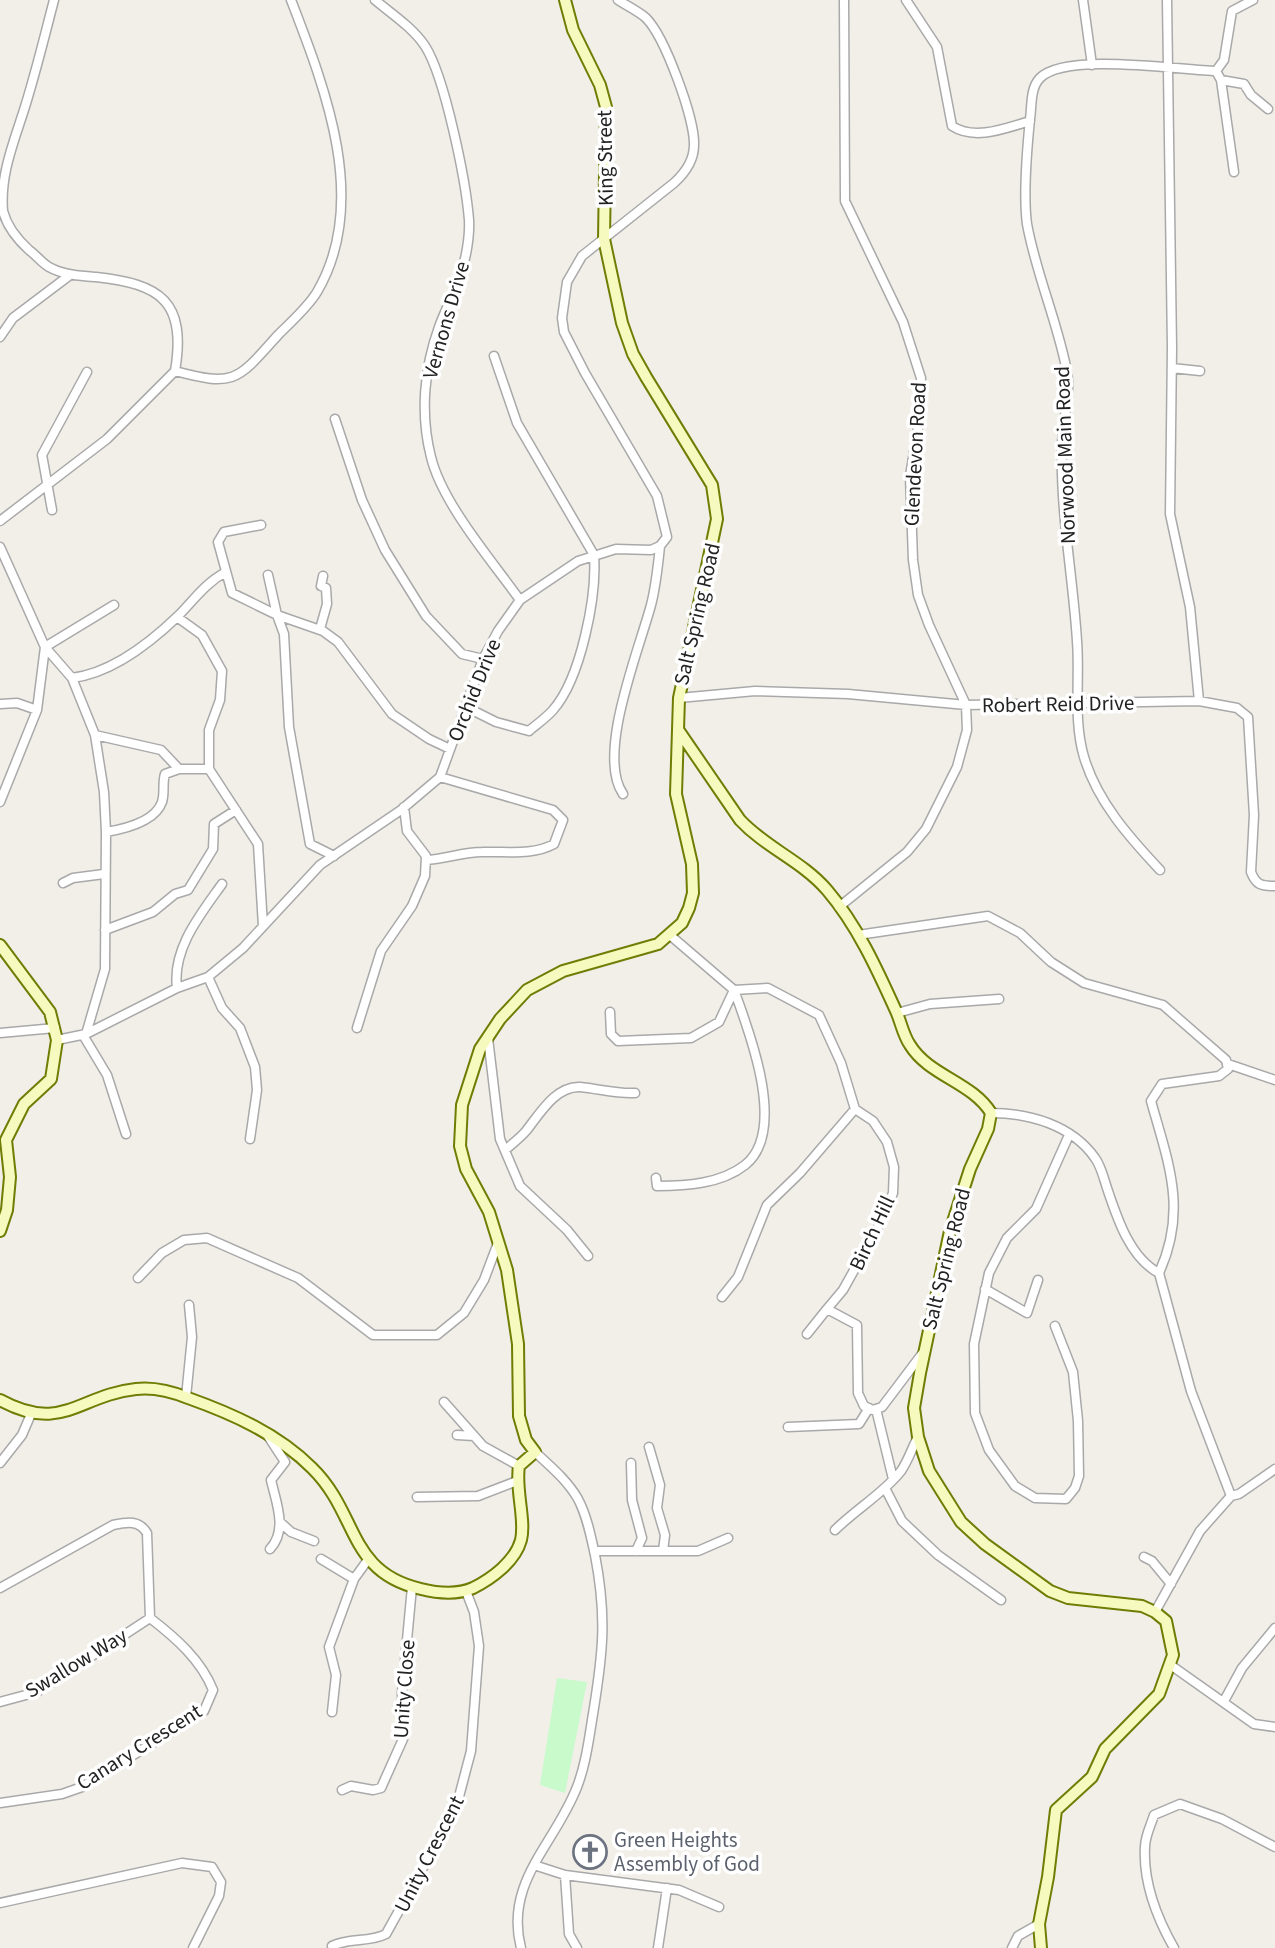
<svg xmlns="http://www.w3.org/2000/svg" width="1275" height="1948" font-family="'Source Sans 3',sans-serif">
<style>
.park{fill:#c8facc}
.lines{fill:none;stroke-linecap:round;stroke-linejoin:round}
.street-casing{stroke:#a9a9a9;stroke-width:11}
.secondary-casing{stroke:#707d05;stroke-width:14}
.street{stroke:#fff;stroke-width:8}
.secondary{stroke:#f7fabf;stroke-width:10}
.labels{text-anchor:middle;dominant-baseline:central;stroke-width:7;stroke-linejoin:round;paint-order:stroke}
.street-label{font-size:21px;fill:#222;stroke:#fff}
.worship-label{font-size:21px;fill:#5b616d;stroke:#fff;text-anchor:start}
</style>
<rect width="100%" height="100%" fill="#f2efe9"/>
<path class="park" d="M557 1678 587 1682 565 1793 540 1785Z"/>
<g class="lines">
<g class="street-casing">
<path id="street" d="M54 0C44 38 35 76 23 113 13 144 0 176 3 211 7 227 17 239 29 250 36 255 42 263 49 267 63 275 81 276 96 277 160 284 187 301 175 371
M375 0C392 14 413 28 425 46 445 77 466 182 469 220 470 238 465 261 460 278 454 294 445 310 439 327 424 368 420 414 431 457 442 503 492 561 520 600
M906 0 937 47 952 126C975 141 1006 128 1030 121
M1083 0 1092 65
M1167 0 1172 348 1170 514 1190 607 1199 701
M1216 71 1221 80 1234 172
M1221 80 1244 84 1251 95 1268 109
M0 337 13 318 70 275
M1172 368 1200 371
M175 371C235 387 237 381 278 335 291 322 308 307 317 292 370 202 325 88 291 0
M335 419 362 500 385 550 426 616 462 654 483 659
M52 510 42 455 87 372
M0 521 107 439 175 371
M261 525 224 532 218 542 232 593 277 615 284 634 289 727 310 844 334 856
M0 547 45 647 72 678 95 735 104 792 106 832 105 969 86 1034
M268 575 277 615 323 631 338 642 392 714 429 739 450 749
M177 617 202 635 222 671 220 700 209 730V769L258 844 263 926
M320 629 327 604 326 588 321 586 323 576
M45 647 114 605
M72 678C112 673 150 643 178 616 194 600 205 583 226 572
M679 698 755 691 848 694 966 705 1199 701 1237 708 1248 717 1254 815 1251 872C1256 885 1261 886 1275 886
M0 704 17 703 37 710
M466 707 496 722 529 731C537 724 546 718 553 710 581 678 597 596 594 555L517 423 494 356
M95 735 161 750 179 769
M623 794C596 755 639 650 651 605 656 586 658 566 660 546
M0 802 37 710 45 647
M106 832C124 829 155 822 162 802 165 793 162 783 165 774L179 769H209
M426 860C445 859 463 852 482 852 506 851 532 856 554 844L563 820 553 810 440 777
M1160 870C1129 837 1097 801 1084 757 1073 720 1080 679 1077 641 1073 576 1060 512 1062 446 1062 422 1071 396 1067 372 1058 323 1036 274 1027 224 1023 195 1027 149 1030 119 1032 106 1030 88 1040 78 1066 52 1179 70 1216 71L1224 60 1232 11 1253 0
M63 883 73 878 104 874
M839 907 907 852 926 829 957 767 967 730 966 705 929 625 918 595 913 560 910 476 919 422 921 378 903 322 845 201 844 0
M105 930 153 912 175 894 188 890 213 849 214 824 236 810
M858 935 988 916 1020 933 1051 962 1084 983 1163 1005 1226 1060 1228 1069 1219 1076 1162 1084 1151 1101C1168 1162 1188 1210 1159 1273
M671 936 734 990 768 988 819 1015 841 1063 855 1109 873 1121 887 1142 894 1167 893 1193 881 1222 843 1290 827 1309 857 1325 858 1393 864 1406 873 1410 882 1407 922 1354
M208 977 222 1008 240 1028 255 1067 257 1090 250 1139
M177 988C172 949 200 915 222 884
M610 1012 611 1034 618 1041 691 1038 719 1022 734 990C749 1031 788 1131 745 1165 721 1184 685 1186 657 1186L656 1178
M897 1013 930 1004 999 999
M357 1028 381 951 412 906 425 876 426 856 407 831 404 807
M0 1033 55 1028
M83 1035 107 1075 126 1134
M488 1038 500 1139 520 1186 567 1230 588 1256
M57 1040 86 1034 177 988 208 977 243 948 320 865 401 810 440 777 483 659 498 631 520 600 578 561 616 549 651 550 660 546 667 537 657 496 585 373 564 332 562 318 567 282 582 256 674 183C685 173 694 161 694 145 695 119 665 37 646 18 638 11 627 6 618 0
M1228 1064 1275 1080
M991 1113C1029 1113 1072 1125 1095 1158 1101 1166 1104 1179 1107 1188 1117 1218 1130 1258 1159 1273L1191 1391 1231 1496 1200 1531 1155 1612
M505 1150C512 1144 520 1138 526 1131 539 1115 555 1086 580 1087 600 1089 616 1094 635 1093
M138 1278 162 1253 184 1240 207 1238 298 1278 373 1335H437L464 1313 484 1280 498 1243
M985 1289 1027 1313 1038 1280
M722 1297 738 1277 767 1205 800 1173 855 1109
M1055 1326 1073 1372 1078 1421 1079 1476 1075 1488 1066 1499 1035 1498 1015 1486 989 1450 975 1413 974 1344 989 1273 1007 1238 1036 1209 1069 1135
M807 1334 827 1309
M186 1397 192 1337 189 1305
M444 1402 483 1446 519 1466
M876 1409 893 1479
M788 1427 859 1424 869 1408
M457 1435 474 1436
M268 1436 285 1462 271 1480C276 1502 288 1530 270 1549
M649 1447 660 1485 657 1508 665 1535 663 1551
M0 1463 22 1435 31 1414
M631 1463 632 1500 642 1538 636 1551
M885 1488 902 1521 938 1555 1001 1600
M1231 1496 1239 1494 1275 1469
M417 1497 478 1496 517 1481
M280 1522 291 1532 314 1541
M835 1530C855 1510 885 1492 901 1471 908 1461 912 1448 918 1437
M594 1551H698L728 1538
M1144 1557 1152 1561 1171 1584
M321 1559 354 1579
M0 1588 113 1525C128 1522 139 1520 147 1533L150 1618C176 1638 201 1660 213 1690L204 1711 82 1787 62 1794 0 1803
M1172 1666 1254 1724 1275 1727
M1224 1701 1242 1668 1275 1628
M0 1702 37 1692 150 1618
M332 1712 336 1675 329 1647 354 1579 367 1561
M342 1790 351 1786 373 1790 381 1788 403 1739 402 1693 412 1587
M534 1865 565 1875 679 1890 719 1907
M565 1875 569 1934 577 1948
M0 1903 182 1863 212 1867 221 1882 219 1896 193 1948
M332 1946C350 1937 369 1943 386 1934L456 1808 471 1751 479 1646 474 1612 466 1591
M521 1948C504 1882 555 1844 577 1787 586 1764 589 1738 593 1714 603 1653 607 1617 595 1555 591 1537 587 1516 578 1499 567 1480 551 1467 535 1452
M658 1948 667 1888
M1012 1948 1018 1936 1039 1924
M1174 1948C1157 1918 1143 1882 1145 1847 1145 1836 1151 1825 1154 1815L1180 1804 1222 1819 1275 1847"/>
</g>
<g class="secondary-casing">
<path id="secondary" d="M679 731 740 820C766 848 802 861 827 890 857 925 877 969 896 1011 901 1022 903 1035 910 1045 929 1076 972 1082 991 1113L988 1129 970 1169 950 1231 920 1373 914 1408 918 1437 929 1471 961 1522 985 1544 1050 1591 1068 1598 1142 1606 1155 1612 1166 1621 1173 1655 1159 1694 1105 1749 1092 1777 1056 1810 1048 1877 1039 1924 1041 1948
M0 945 50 1012 57 1040 51 1079 24 1104 6 1140 10 1177 7 1210 0 1231
M0 1400C62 1434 79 1395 136 1389 153 1387 173 1392 188 1398 233 1414 278 1434 312 1468 359 1514 347 1572 421 1589 437 1593 457 1595 473 1588 491 1579 515 1562 521 1540 526 1520 515 1489 519 1466L535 1452 526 1440 519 1416 518 1344 507 1270 489 1212 466 1169 460 1146 462 1105 480 1049 500 1019 527 990 563 971 658 944 682 923 689 908 693 893 692 864 676 794 679 698 717 519 712 485 646 377 633 354 622 323 604 239 606 107 600 85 573 30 565 0"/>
</g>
<use href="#street" class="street"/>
<use href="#secondary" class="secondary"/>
</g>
<defs>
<g id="church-ring" transform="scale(1.75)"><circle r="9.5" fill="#fff" stroke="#6b7280" stroke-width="1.5"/><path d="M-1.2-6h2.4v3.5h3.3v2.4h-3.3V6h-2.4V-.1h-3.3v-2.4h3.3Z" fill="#6b7280"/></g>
</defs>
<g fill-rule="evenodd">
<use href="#church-ring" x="590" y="1852"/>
</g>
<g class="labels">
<g class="street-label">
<text transform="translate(605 158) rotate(-91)">King Street</text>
<text transform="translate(446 320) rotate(-74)">Vernons Drive</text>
<text transform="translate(915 454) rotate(-87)">Glendevon Road</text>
<text transform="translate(1065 455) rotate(-92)">Norwood Main Road</text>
<text transform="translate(697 614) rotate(-77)">Salt Spring Road</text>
<text transform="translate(474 690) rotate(-68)">Orchid Drive</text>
<text transform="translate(1058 704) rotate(-1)">Robert Reid Drive</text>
<text transform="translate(872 1233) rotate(-65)">Birch Hill</text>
<text transform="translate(946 1259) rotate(-76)">Salt Spring Road</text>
<text transform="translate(76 1663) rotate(-31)">Swallow Way</text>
<text transform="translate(404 1689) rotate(-86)">Unity Close</text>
<text transform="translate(139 1747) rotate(-32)">Canary Crescent</text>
<text transform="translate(429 1854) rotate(-63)">Unity Crescent</text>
</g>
<g class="worship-label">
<text x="614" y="1840">Green Heights<tspan x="614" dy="24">Assembly of God</tspan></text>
</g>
</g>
</svg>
